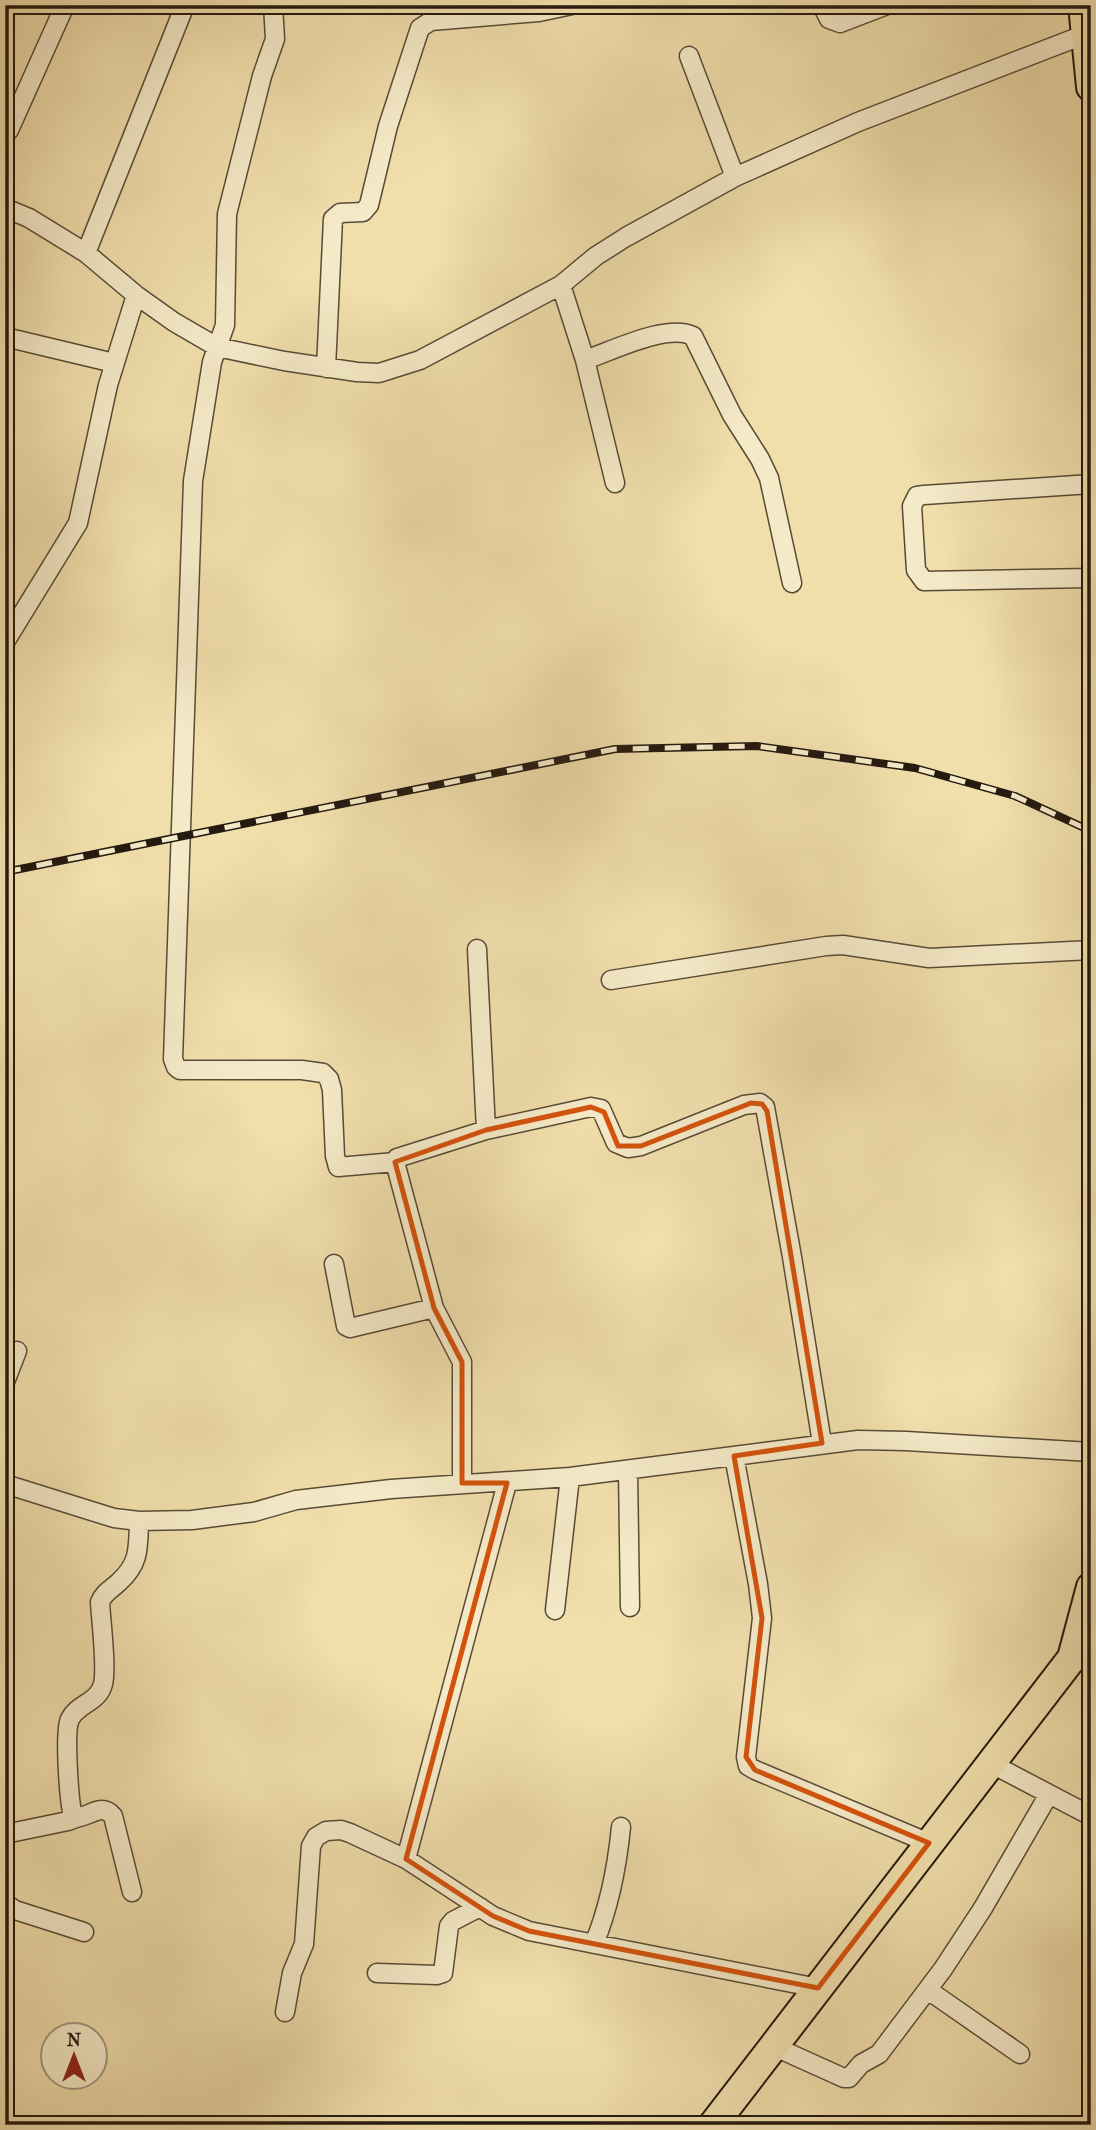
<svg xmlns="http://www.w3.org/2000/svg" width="1096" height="2130" font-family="'IM FELL French Canon',serif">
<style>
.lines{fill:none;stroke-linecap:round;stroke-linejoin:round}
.minor-casing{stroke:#584b36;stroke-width:21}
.primary-casing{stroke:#251a0f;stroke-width:32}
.minor{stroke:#f5eac8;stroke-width:18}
.primary{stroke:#f0deab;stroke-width:28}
.rail-casing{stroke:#251a0f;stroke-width:8}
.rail{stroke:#f5eac8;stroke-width:5;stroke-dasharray:16;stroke-linecap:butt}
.marked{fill:none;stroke:#d4530c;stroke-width:5;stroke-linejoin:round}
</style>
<rect width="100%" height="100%" fill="#f0deab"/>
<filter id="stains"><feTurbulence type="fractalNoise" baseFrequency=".00286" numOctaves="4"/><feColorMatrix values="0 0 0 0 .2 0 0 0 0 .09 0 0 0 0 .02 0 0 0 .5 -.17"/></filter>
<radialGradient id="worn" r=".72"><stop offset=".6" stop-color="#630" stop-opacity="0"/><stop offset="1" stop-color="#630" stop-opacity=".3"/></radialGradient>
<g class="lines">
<g class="minor-casing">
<path id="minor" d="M273 5 275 39 262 76 227 214 225 325 212 362 193 481 173 1059 176 1067 180 1070H302L323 1073 329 1079 332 1090 335 1156 338 1167 395 1162
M822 5 829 19 840 23 887 5
M689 56 735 177
M5 133 9 130 65 5
M5 208 29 218 86 253 136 295 174 322 217 347 284 361 357 372 379 373 420 360 561 285 596 256 626 237 735 177 858 122 1086 34
M86 253 185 5
M561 285 585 360 615 483
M5 337 114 363
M585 360C612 351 667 323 693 336L732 415 760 459 769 478 792 583
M326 368 333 219 340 213 363 212 369 205 388 126 420 28 431 21 539 12 572 5
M1091 484 924 495 917 496 912 506 916 570 924 581 1091 578
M5 642 78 523 108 385 136 295
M477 949 486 1130
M611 980 826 946 843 945 929 958 1091 950
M334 1264 346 1326 350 1328 434 1308
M5 1382 17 1351
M734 1456 758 1584 762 1618 746 1757 748 1766 755 1770 929 1843
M628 1470 630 1607
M462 1483V1362L434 1308 395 1162 397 1158 486 1130 591 1107 601 1109 616 1143 628 1148 641 1146 744 1105 760 1103 765 1107 792 1257 822 1443
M5 1484 114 1518 139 1521 192 1520 254 1512 296 1500 391 1489 570 1477 858 1440 906 1441 1091 1452
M555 1610 570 1477
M990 1763 1091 1816
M5 1834 68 1821 79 1817
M406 1859 507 1483
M132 1892 113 1816C102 1803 92 1815 79 1817L72 1812C69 1797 64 1731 70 1719 77 1704 99 1702 103 1684 107 1668 101 1621 100 1602 104 1592 112 1589 119 1582 140 1563 138 1548 139 1521
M5 1903 15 1910 84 1932
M594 1944C610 1905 617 1868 621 1827
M377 1973 437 1975 443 1973 449 1926 453 1921 480 1907
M928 1990 1020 2054
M285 2012 292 1973 304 1944 311 1846 316 1837 326 1831 341 1830 350 1833 406 1859 493 1916 529 1931 818 1988
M773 2046 844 2078H849L861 2064 879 2054 943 1969 983 1908 1049 1794"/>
</g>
<g class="primary-casing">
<path id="primary" d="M1083 5 1091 87
M713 2125 1072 1658 1091 1587"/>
</g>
<use href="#minor" class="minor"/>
<use href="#primary" class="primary"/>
<g class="rail-casing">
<path id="rail" d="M5 872 615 749 757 746 915 768 1015 796 1091 831"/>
</g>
<use href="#rail" class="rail"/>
</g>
<path class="marked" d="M751 1103 762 1104 767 1111 822 1443 734 1456 762 1618 746 1757 755 1770 929 1843 818 1988 529 1931 493 1916 406 1859 507 1483H462V1362L434 1308 395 1162 486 1130 591 1107 604 1112 618 1146H641Z"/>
<rect width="1096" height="2130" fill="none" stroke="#f0deab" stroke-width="28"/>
<rect x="7" y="7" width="1082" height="2116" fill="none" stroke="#251a0f" stroke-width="3.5"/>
<rect x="14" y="14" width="1068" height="2102" fill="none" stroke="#251a0f" stroke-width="2"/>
<g transform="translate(74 2056)"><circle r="33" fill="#f5eac8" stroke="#a2977e" stroke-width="2"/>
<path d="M0-5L12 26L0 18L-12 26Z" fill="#8f2418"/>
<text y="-10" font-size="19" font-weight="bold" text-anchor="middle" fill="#251a0f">N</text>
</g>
<rect width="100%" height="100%" filter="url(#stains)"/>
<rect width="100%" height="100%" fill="url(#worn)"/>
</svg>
